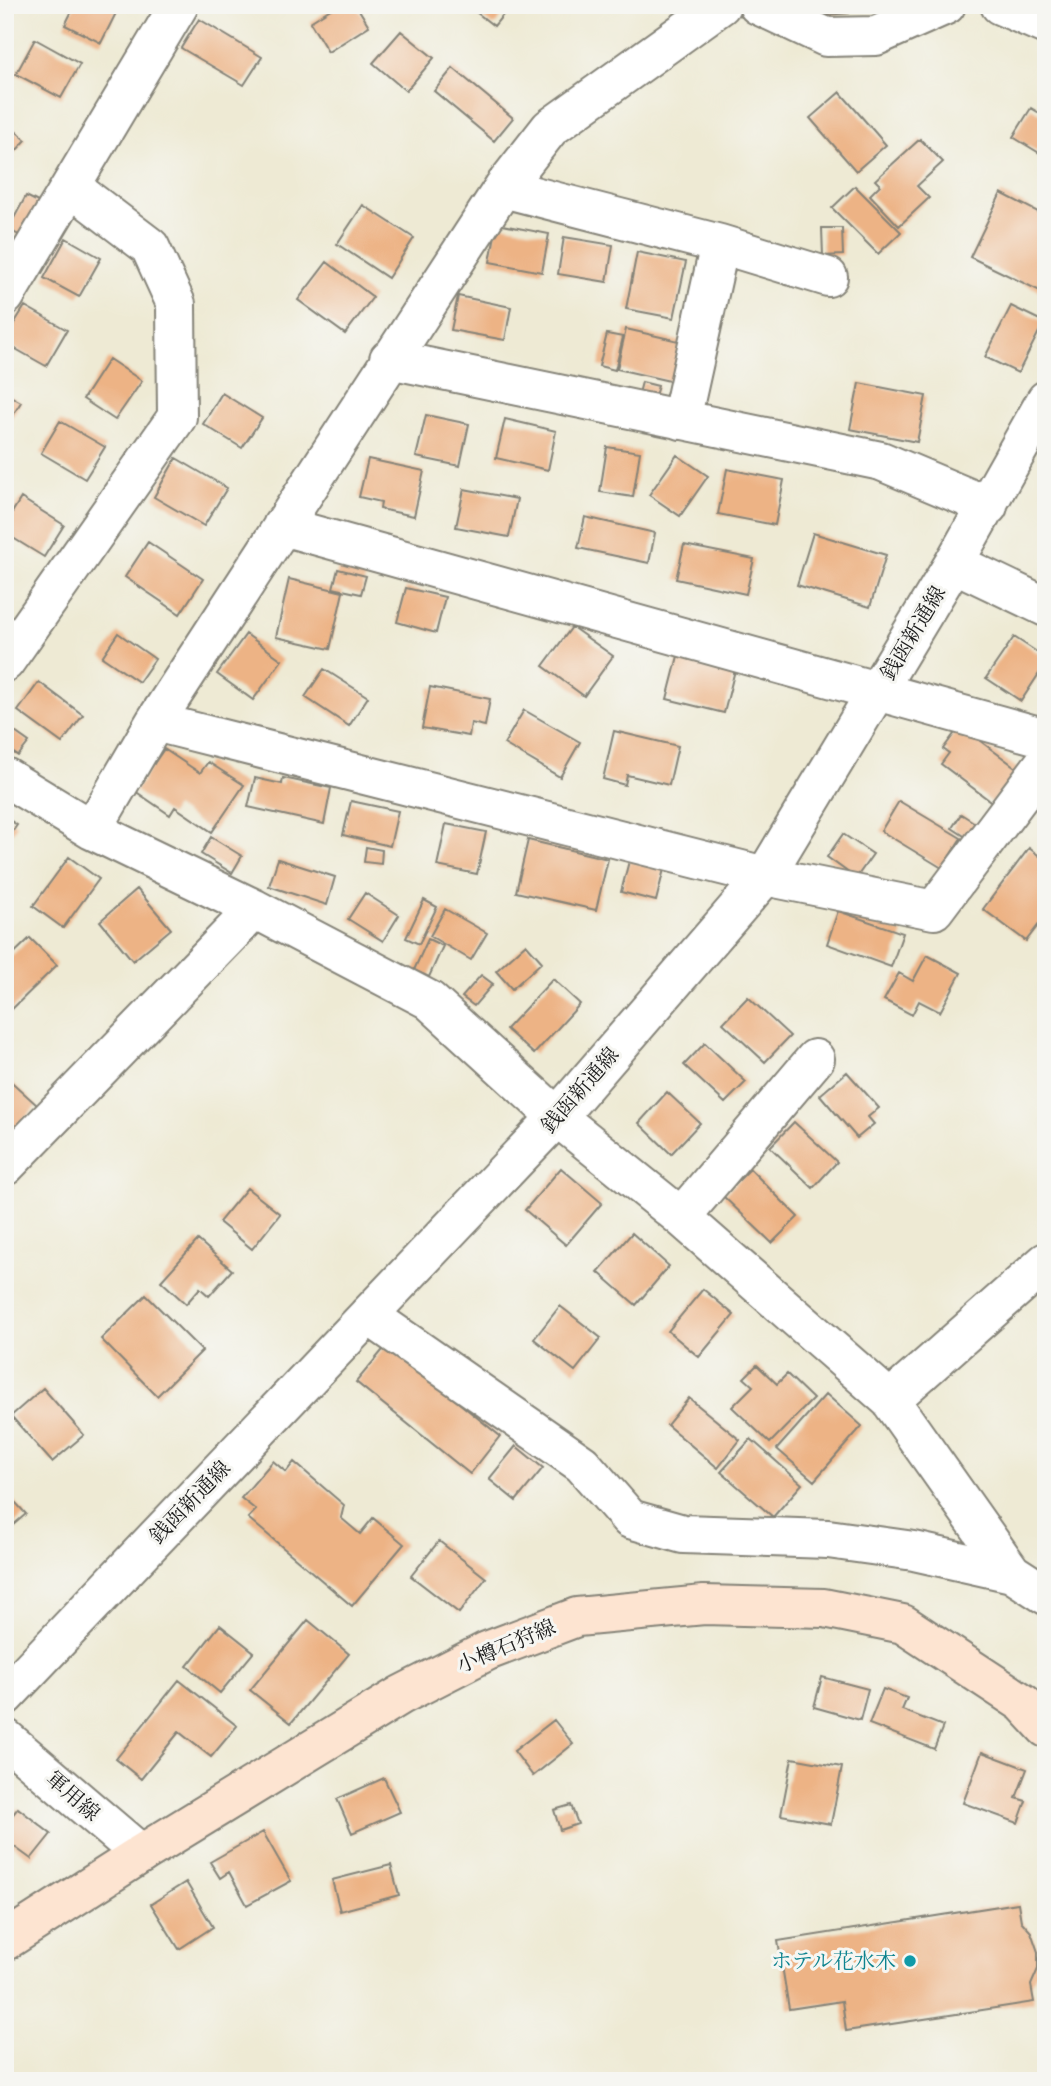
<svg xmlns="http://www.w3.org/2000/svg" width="1051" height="2086" font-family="'IM FELL French Canon','Noto Serif JP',serif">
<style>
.building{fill:#edb385}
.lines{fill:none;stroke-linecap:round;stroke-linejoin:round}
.minor-casing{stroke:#858378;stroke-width:42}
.tertiary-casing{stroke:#858378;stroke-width:42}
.secondary-casing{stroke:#858378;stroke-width:42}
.minor{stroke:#fff;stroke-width:38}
.tertiary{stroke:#fff;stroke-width:38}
.secondary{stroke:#fde4d1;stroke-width:38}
.culture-dot{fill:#0f9aa8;stroke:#f6f6f2;stroke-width:2.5}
.labels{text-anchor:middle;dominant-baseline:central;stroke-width:6;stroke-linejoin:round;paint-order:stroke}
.street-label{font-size:21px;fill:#1c1c1c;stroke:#f6f6f2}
.culture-label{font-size:21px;fill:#0d838f;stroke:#f6f6f2;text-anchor:end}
</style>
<rect width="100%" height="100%" fill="#f6f6f2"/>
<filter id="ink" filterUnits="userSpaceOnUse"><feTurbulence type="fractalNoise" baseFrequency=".0143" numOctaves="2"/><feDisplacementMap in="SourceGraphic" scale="14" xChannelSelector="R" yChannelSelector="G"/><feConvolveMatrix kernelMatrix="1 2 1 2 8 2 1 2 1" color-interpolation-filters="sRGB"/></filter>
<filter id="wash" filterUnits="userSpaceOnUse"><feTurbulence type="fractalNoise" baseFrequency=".00686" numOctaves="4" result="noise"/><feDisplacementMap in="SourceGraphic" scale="28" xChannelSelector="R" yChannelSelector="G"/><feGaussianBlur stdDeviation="1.57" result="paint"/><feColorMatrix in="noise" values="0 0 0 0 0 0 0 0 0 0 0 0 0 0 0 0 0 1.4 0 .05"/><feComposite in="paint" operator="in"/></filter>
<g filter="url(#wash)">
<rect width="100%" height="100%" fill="#eeead4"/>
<g id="blocks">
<path class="building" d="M75 5H120L101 43 65 25Z
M337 5H356L369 26 328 52 310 22Z
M467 5H511L494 26Z
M813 5H848L849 13 814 16Z
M199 19 262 57 244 85 181 48Z
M401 31 434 58 406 91 373 63Z
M35 39 80 64 61 98 16 74Z
M453 68 513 118 494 141 434 91Z
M840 92 886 145 856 171 810 118Z
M1031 108 1046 117V157L1013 137Z
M5 122 26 140 5 163Z
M920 139 943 162 917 186 929 198 899 226 870 195 880 185 875 180Z
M855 186 901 232 878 254 832 208Z
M1001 193 1046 216V284L1042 292 970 257Z
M26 196 44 205 26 239 8 229Z
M363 205 414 238 388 278 337 244Z
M497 224 549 234 542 272 490 262Z
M822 228H842L843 255 823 256Z
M564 237 613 245 607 282 558 274Z
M66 238 101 258 79 297 44 278Z
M637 252 686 262 674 318 626 309Z
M327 262 373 297 345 334 298 300Z
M458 296 511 307 505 340 451 330Z
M25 306 67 330 46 366 5 343V338Z
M1011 306 1044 322 1018 373 985 357Z
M626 329 683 342 674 382 617 369Z
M607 334 623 337 615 370 599 366Z
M109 359 142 381 115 420 83 399Z
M642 382 658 386 652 405 637 401Z
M859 383 926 396 917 442 850 429Z
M5 393 21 402 5 428Z
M222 393 262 418 242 448 203 424Z
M426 415 469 424 460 466 416 457Z
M505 419 556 431 548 470 496 458Z
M60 421 105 447 85 479 41 453Z
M607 447 640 452 633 497 600 492Z
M677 455 708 476 680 516 649 495Z
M176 458 227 488 204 526 154 497Z
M368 459 424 471 414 516 380 509 381 502 359 497Z
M727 469 784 480 775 525 718 514Z
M464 489 517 499 509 537 456 527Z
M21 498 64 525 44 557 5 533V524Z
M585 517 655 533 649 563 578 548Z
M813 533 886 555 870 607 797 585Z
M148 542 203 579 180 614 125 577Z
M684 545 754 559 746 594 676 579Z
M338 569 366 576 361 594 333 588Z
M289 579 343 592 330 649 276 637Z
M406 588 445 597 436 633 397 622Z
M572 627 613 656 584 696 543 666Z
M118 633 155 659 139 682 102 657Z
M246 634 282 660 253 700 217 674Z
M1014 637 1046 658V663L1021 701 986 678Z
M678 656 735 670 724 713 667 699Z
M324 669 368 697 349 726 305 697Z
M39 682 83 715 62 743 18 711Z
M430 687 490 699 485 726 471 723 469 736 422 728Z
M524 710 580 742 560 777 504 744Z
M5 725 29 742 18 756 5 747Z
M960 726 1026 775 1001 809 941 764 949 753 943 749Z
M614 731 678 746 669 785 627 775 625 785 603 779Z
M164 749 200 773 208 762 244 785 212 832 175 807 170 815 135 791Z
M255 778 282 784 283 778 331 788 324 824 248 807Z
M351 801 398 811 390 846 343 835Z
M899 801 961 838 942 868 881 831Z
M961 814 980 826 972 841 952 828Z
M5 817 17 825 5 842Z
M446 824 486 832 477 874 437 866Z
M843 834 873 854 856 878 827 857Z
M211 837 242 856 232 873 201 854Z
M528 840 608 859 596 910 516 892Z
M366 847 382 850 381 864 364 862Z
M1029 848 1046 861V915L1026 941 983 909Z
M69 857 99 879 63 928 33 906Z
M278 859 335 877 327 905 269 886Z
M629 861 664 869 656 901 621 892Z
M137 889 171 929 133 961 100 921Z
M365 893 399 915 383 941 348 919Z
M424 900 437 907 419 944 406 938Z
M445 909 487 933 471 960 430 936Z
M838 911 903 933 891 967 827 944Z
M30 938 57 965 5 1016V962Z
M428 939 443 946 429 977 414 970Z
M526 944 542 962 512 989 496 971Z
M927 955 961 973 940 1012 919 1001 912 1015 884 1000 899 973 913 981Z
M481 975 493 984 474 1006 462 997Z
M553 979 580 1004 534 1054 506 1029Z
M748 997 790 1036 765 1062 723 1023Z
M705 1043 746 1082 725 1103 684 1065Z
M847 1072 879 1108 868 1117 874 1124 857 1138 820 1095Z
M5 1076 37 1105 5 1140Z
M667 1092 700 1123 671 1154 639 1123Z
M794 1122 837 1162 813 1188 770 1147Z
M561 1168 602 1203 566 1245 525 1210Z
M750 1169 798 1217 772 1243 723 1196Z
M247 1188 280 1214 252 1249 219 1222Z
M632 1233 669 1266 636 1305 598 1272Z
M198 1240 232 1270 209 1296 200 1288 186 1304 161 1281Z
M703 1289 734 1315 699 1357 668 1331Z
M146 1295 202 1351 157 1396 101 1339Z
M560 1306 601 1338 575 1371 534 1339Z
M387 1345 500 1436 470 1474 356 1382Z
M757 1365 777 1384 787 1374 813 1399 770 1443 732 1407 753 1386 744 1378Z
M43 1388 84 1435 52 1462 11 1416Z
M826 1394 862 1426 814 1481 777 1449Z
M689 1398 740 1440 718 1468 667 1425Z
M751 1439 802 1484 773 1517 721 1472Z
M516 1446 543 1468 516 1501 489 1479Z
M273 1461 286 1472 294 1462 344 1505 341 1518 360 1534 373 1518 404 1544 352 1606 248 1518 256 1510 241 1498Z
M5 1491 26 1514 5 1532Z
M439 1541 486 1578 459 1613 411 1576Z
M308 1620 349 1654 291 1723 250 1690Z
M220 1625 254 1652 220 1693 187 1666Z
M822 1677 868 1689 860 1720 814 1707Z
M179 1680 237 1726 211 1757 179 1732 141 1779 116 1759Z
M883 1689 907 1698 902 1710 943 1726 934 1749 869 1724Z
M554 1720 573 1744 533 1776 514 1751Z
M982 1752 1027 1769 1016 1798 1026 1801 1018 1823 963 1803Z
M792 1758 842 1767 831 1824 781 1815Z
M384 1778 400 1812 352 1833 337 1799Z
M571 1805 578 1824 560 1830 554 1810Z
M18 1808 51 1834 31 1859 5 1840V1824Z
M263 1832 291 1881 247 1905 229 1872 220 1878 210 1862Z
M391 1865 399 1895 340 1911 332 1880Z
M186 1882 213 1927 179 1949 151 1904Z
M1018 1903 1021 1921 1031 1932 1038 1952V1969L1031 1985 1034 2002 846 2031 842 2001 789 2009 778 1941Z"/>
</g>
</g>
<g filter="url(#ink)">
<use href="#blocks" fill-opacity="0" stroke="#858378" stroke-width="2"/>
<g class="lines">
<g class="minor-casing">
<path id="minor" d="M758 5 826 37 876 36 946 5
M1000 5 1046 25
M503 188 720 244 828 277
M5 296 179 5
M389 359 881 461 988 506
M681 420 720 244
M282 526 1046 738
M954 563 1046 607
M5 662 177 417 176 304 150 247 71 187
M155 722 765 876 934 910 1046 761
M5 777 92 830 255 909 429 1000 557 1117 681 1217 890 1400 1012 1573
M92 830 155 722 503 188 550 128 721 5
M5 1166 255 909
M681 1217 815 1059
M368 1315 582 1464 630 1519 683 1534 828 1539 914 1551 1012 1573 1046 1595
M890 1400 1046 1262
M5 1696 557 1117 765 876 954 563 1046 400"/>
</g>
<g class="tertiary-casing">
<path id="tertiary" d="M5 1738 141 1854"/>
</g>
<g class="secondary-casing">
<path id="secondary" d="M5 1941 141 1854 401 1695 487 1651 577 1617 704 1605 824 1608 903 1624 1023 1703 1046 1728"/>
</g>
<use href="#minor" class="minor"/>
<use href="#tertiary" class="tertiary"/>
<use href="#secondary" class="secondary"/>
</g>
</g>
<circle class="culture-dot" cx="910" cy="1961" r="7"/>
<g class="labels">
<g class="street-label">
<text transform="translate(913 633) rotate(-59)">銭函新通線</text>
<text transform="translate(580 1090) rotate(-49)">銭函新通線</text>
<text transform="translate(190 1502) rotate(-46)">銭函新通線</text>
<text transform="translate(506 1646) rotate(-23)">小樽石狩線</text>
<text transform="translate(73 1796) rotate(41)">軍用線</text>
</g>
<g class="culture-label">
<text x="896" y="1961">ホテル花水木</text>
</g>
</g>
<rect width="1051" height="2086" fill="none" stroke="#f6f6f2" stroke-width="28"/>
</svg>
